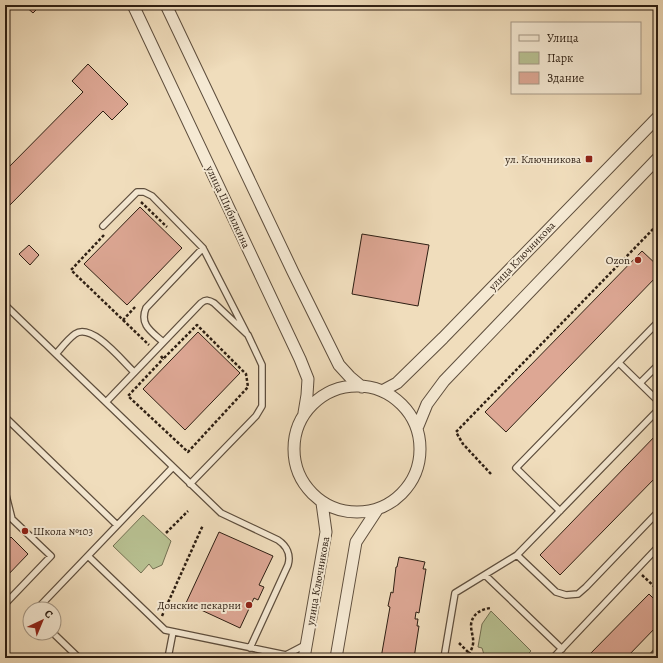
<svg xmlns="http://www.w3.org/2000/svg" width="663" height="663" font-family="Alegreya,serif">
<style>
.green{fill:#b8c192;stroke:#737052}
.building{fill:#dda794;stroke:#2e1f13}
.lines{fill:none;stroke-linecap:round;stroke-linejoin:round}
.lane-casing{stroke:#5e4e3d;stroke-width:8}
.street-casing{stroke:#5e4e3d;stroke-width:13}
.path{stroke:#2e1f13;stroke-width:2.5;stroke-dasharray:3 2;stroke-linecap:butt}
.lane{stroke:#f5e9d3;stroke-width:5.5}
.street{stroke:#f5e9d3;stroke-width:11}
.poi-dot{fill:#8f2418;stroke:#f5e9d3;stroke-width:1.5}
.labels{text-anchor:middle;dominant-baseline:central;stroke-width:4;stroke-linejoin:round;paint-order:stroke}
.poi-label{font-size:11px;fill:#2e1f13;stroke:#f5e9d3;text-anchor:end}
.street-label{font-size:11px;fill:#2e1f13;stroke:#f5e9d3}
</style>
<rect width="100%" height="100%" fill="#f0ddbc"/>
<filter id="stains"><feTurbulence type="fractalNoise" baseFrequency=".005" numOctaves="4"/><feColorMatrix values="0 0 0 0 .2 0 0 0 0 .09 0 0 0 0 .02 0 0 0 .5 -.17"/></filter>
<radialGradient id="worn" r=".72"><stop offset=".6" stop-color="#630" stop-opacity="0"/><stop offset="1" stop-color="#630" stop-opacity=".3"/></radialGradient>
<path class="green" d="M143 515 171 541 162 565 153 569 149 564 141 573 113 546Z
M491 611 531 651 524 658H485L482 648 478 647 482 624Z"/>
<path class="building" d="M5 5H15L5 15Z
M24 5H41L33 13Z
M88 64 128 104 112 120 103 111 5 210V171L83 92 72 81Z
M140 207 182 248 127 305 84 264Z
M362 234 429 245 418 306 352 294Z
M29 245 39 255 30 265 19 254Z
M642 251 658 266V275L506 432 485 412Z
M198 332 240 373 185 430 143 389Z
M658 433V475L560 575 540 555Z
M219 532 273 556 259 585 264 587 258 600 254 598 240 628 186 603Z
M11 537 28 554 5 578V543Z
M399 557 425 562 423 569H426L419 613 416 612 415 619H418L417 626H419L414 658H381L390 607 388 606 391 592 393 593 396 567H397Z
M649 594 658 603V625L626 658H586Z"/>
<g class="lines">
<g class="lane-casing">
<path id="lane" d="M103 226 137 192H144L152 196 203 248 246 332
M5 305 221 513 278 540C287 546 291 555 288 565L250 648
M163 342C152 332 139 325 146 308L203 248
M56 354C62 347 68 339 75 334 92 322 123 362 134 372
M619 363 658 401
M640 383 658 365
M106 402 201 303C206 299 209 300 214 303L248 335 262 365V406L256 416 190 484
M5 417 117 525
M5 491 12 519 51 556 5 604
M560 511 516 468 658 322
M517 555 556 592 566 595 578 594 586 587 658 512
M88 556 165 630 286 655 289 658
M485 575 562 649
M37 609 173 467
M53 633 79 658
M286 655 307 644
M168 658 173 632
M444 658 455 593 517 555 658 410
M553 658 658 547
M651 658 658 650"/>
</g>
<g class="street-casing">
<path id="street" d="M133 5 300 359 308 379 307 395 304 413
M166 5 293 272 339 365 350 377 362 387
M294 449a63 63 0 1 1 126 0a63 63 0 1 1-126 0Z
M382 391 397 383 443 338 658 117
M418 426 427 404 444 381 658 158
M304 658 326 532 322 503
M336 658 356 542 377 510"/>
</g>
<path class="path" d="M141 202 167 227
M104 235 71 270 123 320 136 306
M123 320 149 345
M161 356 163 359 197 325 246 374 248 387 188 452 128 396 163 359
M491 474 463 444 456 432 658 224
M166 533 188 511
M642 575 658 590
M162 616 203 525
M459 643 474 658
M465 658C469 654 472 650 473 644 474 638 471 632 471 625 472 614 481 609 491 608"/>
<use href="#lane" class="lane"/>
<use href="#street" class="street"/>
</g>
<g class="poi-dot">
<rect x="585" y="155" width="8" height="8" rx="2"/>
<circle cx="638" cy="260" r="4"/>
<circle cx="25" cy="531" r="4"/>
<circle cx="249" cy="605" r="4"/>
</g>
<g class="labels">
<g class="poi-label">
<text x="581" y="159">ул. Ключникова</text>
<text x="630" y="260">Ozon</text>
<text x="33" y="531" text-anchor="start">Школа №103</text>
<text x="241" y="605">Донские пекарни</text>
</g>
<g class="street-label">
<text transform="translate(228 207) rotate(65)">улица Шибилкина</text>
<text transform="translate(522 256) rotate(-46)">улица Ключникова</text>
<text transform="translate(318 581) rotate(-80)">улица Ключникова</text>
</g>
</g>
<rect width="663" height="663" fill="none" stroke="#f0ddbc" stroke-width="20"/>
<rect x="6" y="6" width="651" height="651" fill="none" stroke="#2e1f13" stroke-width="2"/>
<rect x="10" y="10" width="643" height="643" fill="none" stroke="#2e1f13"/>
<rect x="511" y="22" width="130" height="72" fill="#f5e9d3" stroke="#a59886"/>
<rect x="519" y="35" width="20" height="6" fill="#f5e9d3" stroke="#a59886"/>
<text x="547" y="42" font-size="12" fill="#2e1f13">Улица</text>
<rect x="519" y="52" width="20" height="12" fill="#b8c192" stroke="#a59886"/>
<text x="547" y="62" font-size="12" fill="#2e1f13">Парк</text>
<rect x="519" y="72" width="20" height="12" fill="#dda794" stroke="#a59886"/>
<text x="547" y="82" font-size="12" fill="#2e1f13">Здание</text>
<g transform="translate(42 621) rotate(44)"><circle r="19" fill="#f5e9d3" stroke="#a59886"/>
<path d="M0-3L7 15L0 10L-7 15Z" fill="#8f2418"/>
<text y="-6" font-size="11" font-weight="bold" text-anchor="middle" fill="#2e1f13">С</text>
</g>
<rect width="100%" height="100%" filter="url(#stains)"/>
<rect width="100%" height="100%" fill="url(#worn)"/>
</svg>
